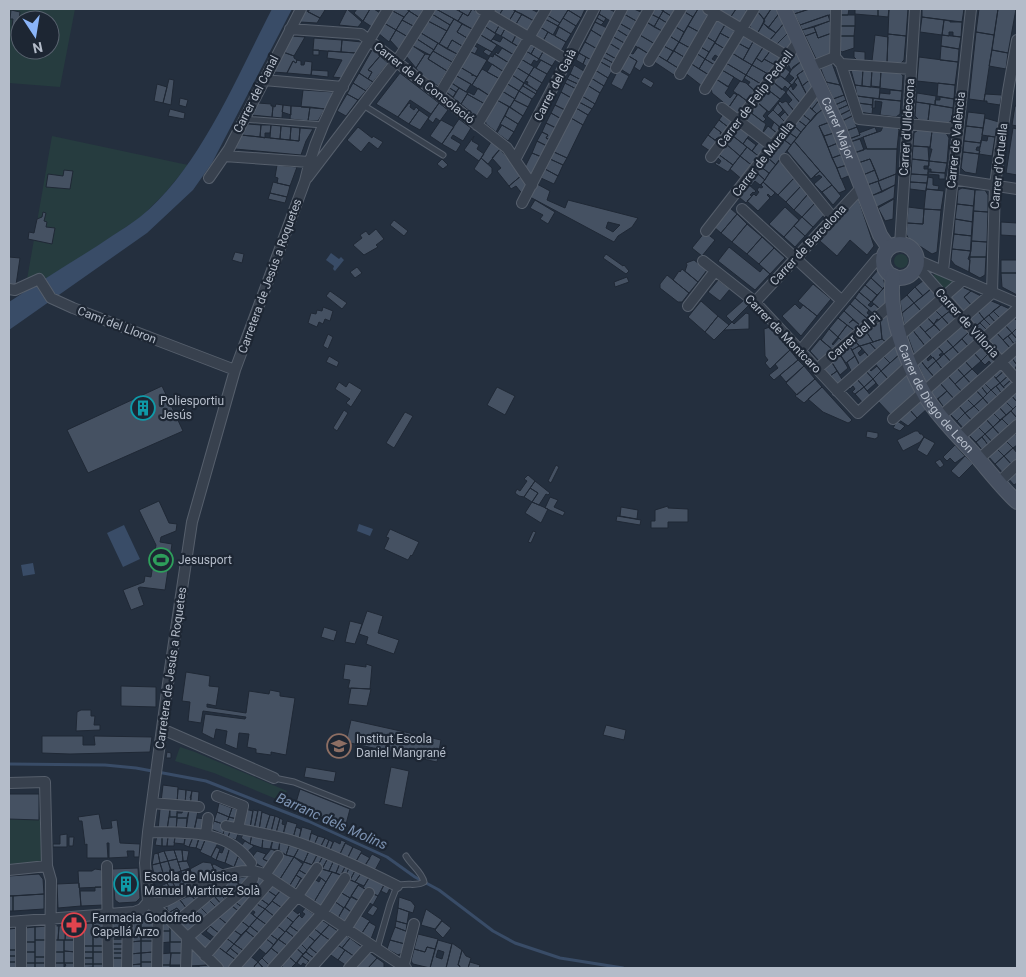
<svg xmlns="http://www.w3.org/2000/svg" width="1026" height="977" font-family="Roboto,sans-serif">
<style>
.green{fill:#263c3f;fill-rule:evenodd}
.water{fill:#394c67}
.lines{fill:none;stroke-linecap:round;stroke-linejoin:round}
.stream{stroke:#394c67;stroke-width:3}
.building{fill:#455162;stroke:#1f2835;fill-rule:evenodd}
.lane-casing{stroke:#565f6c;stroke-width:7}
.street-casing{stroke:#565f6c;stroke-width:12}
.secondary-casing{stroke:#565f6c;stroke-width:16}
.lane{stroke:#38414e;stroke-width:5}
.street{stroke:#38414e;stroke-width:10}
.secondary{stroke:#465061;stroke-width:14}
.labels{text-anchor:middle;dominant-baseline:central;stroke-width:4.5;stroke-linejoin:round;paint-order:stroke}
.street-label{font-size:12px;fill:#b4bcc9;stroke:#1d2633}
.poi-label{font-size:12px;fill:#b4bcc9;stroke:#1d2633;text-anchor:start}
.water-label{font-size:14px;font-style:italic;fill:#7c92b1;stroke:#1d2633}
</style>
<rect width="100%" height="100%" fill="#242f3e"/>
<path class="green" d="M9 9H75L60 87 9 83ZM20 20H50V50H20Z
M52 136 188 165 165 193 141 217 78 259 25 291Z
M894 261a7 7 0 1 1 14 0a7 7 0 1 1-14 0Z
M935 274H937L956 283 944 293 932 277Z
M180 747 195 752 287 791 281 801 214 773 175 761Z
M9 819H44L45 857 39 863 9 864Z"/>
<path class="water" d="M272 9H292L212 163 193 190 147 233 9 330V302C43 279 78 259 112 236 121 230 131 224 140 217 199 170 237 76 272 9Z
M331 253 339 259 341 257 344 260 335 271 333 269 334 266 326 260Z
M359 524 373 529 370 536 357 531Z
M124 525 140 559 123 567 107 533Z
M33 563 35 574 23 576 21 565Z"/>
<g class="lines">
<path class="stream" d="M9 764 105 765 136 768 206 781 308 821 387 857 415 877 439 890 493 931 515 943 560 958 623 968"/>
</g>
<path class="building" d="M310 9H323L325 10 320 18 308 12Z
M347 9 362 22 358 27 339 25Z
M357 9H370L363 21 354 13Z
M370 9H374L380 13 372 27 363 21Z
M392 9H406L409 11 404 17 391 10Z
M410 9H426L420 18 409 11Z
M436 9H455L463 13 458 21Z
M436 9 454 19 450 25 432 14Z
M461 9H472L468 16 459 11Z
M472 9 482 13 472 29 458 21 463 13 468 16Z
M494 9H503L499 15 493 11Z
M503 9H512L515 11 509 21 499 15Z
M516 9H531L539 13 534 21 515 11Z
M551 9H565L568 10 560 23 547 15Z
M569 9H585L581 18 568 10Z
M601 9H609L617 13 612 22 599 14Z
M626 9H634L643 13 638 22 624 14Z
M651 9H660L663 11 659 18 649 13Z
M664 9H675L671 16 663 11Z
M684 9H698L693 17 683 11Z
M698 9H701L710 14 699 32 688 26Z
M721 9H736L730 18 719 11Z
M736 9H744L748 11 741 24 730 18Z
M759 9H771L764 19 758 12Z
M771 9H780L781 11 768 28 763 23 764 20Z
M792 9H806V10L794 14Z
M810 9H832V14L800 25 794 14Z
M840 9H849L848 15H840Z
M855 9H878V16L855 14Z
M878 9H889L888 17 878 16Z
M889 9H908L906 36 888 34Z
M922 9H964L962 22 922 17Z
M979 9H998L994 35 976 32Z
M998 9H1016L1008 53 992 50Z
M11 10 20 12 18 27 12 26 13 19H10Z
M305 10 320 18 317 23 300 22Z
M391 10 404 17 396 30 384 23Z
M568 10 581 18 576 26 563 18Z
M409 11 420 18 415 27 402 20Z
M515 11 522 14 516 24 509 21Z
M663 11 671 16 667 23 659 18Z
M683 11 693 17 684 32 674 26Z
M781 11 785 22 776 33 768 28Z
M758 12 765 21 757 34 751 30 750 24Z
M649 13 659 18 654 27 645 21Z
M432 14 450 25 447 31 428 21Z
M522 14 534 21 528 32 516 24Z
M599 14 606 18 604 22 597 18Z
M624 14 638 22 633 31 619 23Z
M547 15 560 23 558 26 545 19Z
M828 15 830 21 802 30 800 25Z
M840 15H855V26H840Z
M489 17 500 24 495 33 484 26Z
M716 17 726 23 715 42 705 36Z
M922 17 944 20 942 35 920 32Z
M563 18 576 26 571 34 558 26Z
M597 18 604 22 601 25 595 22Z
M659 18 667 23 662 31 654 27Z
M454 19 462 24 457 32 467 38 462 46 452 40 447 49 439 44Z
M545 19 558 26 553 35 540 27Z
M402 20 415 27 408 37 396 30Z
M832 20V33L818 38 814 27Z
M944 20 950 21V22H962L961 37 953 36V32H949V36L942 35Z
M428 21 447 31 439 44 421 33Z
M645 21 662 31 655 44 638 34Z
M595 22 609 29 604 38 591 30Z
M785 22 790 31 776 45 769 41Z
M384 23 396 30 389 42 378 33Z
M619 23 633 31 629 37 616 29Z
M726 23 737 30 731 39 720 33Z
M763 23 776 33 769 41 757 34Z
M462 24 472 29 467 38 457 32Z
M500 24 506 27 501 36 495 33Z
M484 26 496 34 491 41 479 34Z
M674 26 684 32 679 42 668 35Z
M688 26 699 32 690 48 679 42Z
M840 26H855L854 36H840Z
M506 27 517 33 512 43 501 36Z
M540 27 548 32 543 41 535 35Z
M559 27 571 34 566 42 555 36Z
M814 27 816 32 805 36 802 30Z
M616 29 629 37 626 44 612 36Z
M396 30 408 37 400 51 390 40Z
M591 30 604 38 599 50 585 42Z
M790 31 794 40 786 51 776 45Z
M548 32 566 42 561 51 543 41Z
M816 32 818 38 832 33 830 56 817 61 805 36Z
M976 32 994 35 984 101 969 99Z
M421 33 438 43 434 50 417 39Z
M517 33 524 38 519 47 512 43Z
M720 33 731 39 725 49 715 43Z
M479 34 497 45 492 52 474 42Z
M638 34 655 44 649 54 632 44Z
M744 34 754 40 749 49 738 43Z
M888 34 906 36 904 60 900 64 887 63Z
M668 35 679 42 673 51 662 45Z
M875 35 888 37 887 63 872 61Z
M942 35 961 37 959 49 941 46Z
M291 36 305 37 294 56 283 52Z
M612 36 626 44 622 51 609 43Z
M705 36 715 42 709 52 699 46Z
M840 36H854V48L842 52 840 50Z
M503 37 519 47 514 55 491 41 493 39 500 42Z
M314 38 342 40 341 52 313 50Z
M417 39 434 50 430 55 413 46Z
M342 40 362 42 356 53 341 52Z
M452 40 462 46 457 54 447 49Z
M754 40 764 46 752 65 743 60Z
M531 42 536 45 531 54 526 51Z
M585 42 599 50 593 61 579 53Z
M679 42 690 48 684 57 674 51Z
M438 43 457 54 452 62 433 51Z
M609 43 622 51 618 60 604 52Z
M715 43 725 49 720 58 715 55 712 59 717 62 715 65 705 59Z
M738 43 749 49 743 60 732 53Z
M473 45 478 48 475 54 469 51Z
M536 45 544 50 539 59 531 54Z
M662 45 673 51 667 61 657 55Z
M413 46 425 54 416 68 406 56Z
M699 46 709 52 705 59 696 53Z
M764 46 771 50 762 62 756 58Z
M941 46 959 49 958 62 940 60Z
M638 47 649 54 640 71 634 67 637 61 627 55 628 52 633 54Z
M502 48 514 55 509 63 495 54 496 52 498 54Z
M486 49 492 52 489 56 483 52Z
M313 50H319V55H313Z
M372 50 380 56 368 70 372 72 368 79 359 73Z
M544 50 557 58 552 66 539 59Z
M771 50 781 56 775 65 764 59Z
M798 50 803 60 791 70 787 62Z
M992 50 1008 53 1006 69 989 66Z
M328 51 356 53 342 78 333 77 342 60 327 58Z
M433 51 452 62 447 71 428 59Z
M469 51 487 60 477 77 460 67Z
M526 51 539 59 537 62 534 60 531 65 521 59Z
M674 51 684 57 678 68 667 61Z
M854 51 865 52V61L857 60 854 57Z
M283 52 294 56V58L297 60 296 63 293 61 287 73 273 72Z
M604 52 618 60 615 64 602 57Z
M579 53 586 57 583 64 576 60Z
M696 53 705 59 699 69 690 63Z
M732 53 752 65 746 75 726 63Z
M425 54 430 55 428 59 447 71 438 86 421 75 416 68Z
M494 54 509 63 504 72 487 61 490 56 493 57Z
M627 55 637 61 630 75 619 68Z
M657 55 678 68 674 75 653 61Z
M380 56 388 63 373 82 368 79 372 72 368 70Z
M586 57 593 61 589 68 583 64Z
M602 57 615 64 613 69 599 61Z
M919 57 958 62 955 85 917 81Z
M756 58 762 62 764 59 775 65 768 74 752 65Z
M521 59 534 67 529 75 516 67Z
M705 59 715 65 709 75 699 69Z
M297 60 301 61V65H304L305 61 312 62 311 75 287 73 293 61 296 63Z
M541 60 552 66 547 74 536 68Z
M803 60 807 68 797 75 798 77 792 85 789 83 794 78 789 74 793 67Z
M599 61 613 69 608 78 595 70Z
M690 63 709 75 702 86 684 72Z
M726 63 746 75 742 82 722 70Z
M832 63 840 85 826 82 820 67Z
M492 64 504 72 500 79 487 72Z
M574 65 587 73 583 81 570 74Z
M752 65 768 74 761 84 746 75Z
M460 67 472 74V76L473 75 477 77 472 85 455 75Z
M516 67 529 75 524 83 512 75Z
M534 67 547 74 542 83 529 75Z
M784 67 790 72 785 79 778 74Z
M807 68 812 78 802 86 797 75Z
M853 68H863L862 86 855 85 851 70Z
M863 68 872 69 871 87 862 86Z
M482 69 500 79 490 96 472 85Z
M872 69 881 70 880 87 871 86Z
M312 70 328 71V77L311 75Z
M595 70 608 78 604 86 591 78Z
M618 70 629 76 622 90 611 84Z
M722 70 734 77 728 87 716 79Z
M881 70 899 71 903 76 902 91 880 88Z
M359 73 373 82 366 91 353 83Z
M400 73 439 103 431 114 410 100 398 117 376 104Z
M570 74 583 81 580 85 567 79Z
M778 74 792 85 788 89 785 86 782 90 773 82Z
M455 75 471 84 466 92 450 82Z
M512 75 524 83 519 91 506 83Z
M529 75 542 83 537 91 527 84 528 82 525 81Z
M746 75 761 84 755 91 748 85 750 82 748 81 744 78Z
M644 77 654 83 651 88 641 82Z
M798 77 808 97 802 105 788 89 791 85 793 90 797 85 794 82Z
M591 78 604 86 600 93 587 85Z
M812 78 816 87 808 97 802 86Z
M169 79 174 80 171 105 163 103Z
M567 79 580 85 578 90 565 83Z
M716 79 729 87 725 93 730 98 734 93 737 95 729 107 712 93 711 88Z
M740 81 746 83 755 91 747 101 733 91Z
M450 82 459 88 456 92 448 87Z
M773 82 786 92 780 99 767 89Z
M826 82 840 85 844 95 833 99Z
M353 83 366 91 358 100 347 94Z
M506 83 519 91 515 99 502 91Z
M524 83 537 91 536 94 523 86Z
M565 83 578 90 573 99 561 92Z
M938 83 955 85 954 99 937 96Z
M157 84 167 87 163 103 154 101Z
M587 85 600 93 595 104 582 96Z
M855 85 880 88 879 99 857 96Z
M523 86 536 94 532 99 519 91Z
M448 87 456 92 453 97 445 91Z
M459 88 468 93 461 104 453 98Z
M478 88 490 96 485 104 467 94 468 92 474 95Z
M767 89 780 99 769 112 757 102Z
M788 89 802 105 796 113 788 104 792 100 786 93Z
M303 90 334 92 325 109 301 107Z
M890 90 902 91 901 101 879 99 880 93 890 94Z
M502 91 515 99 510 107 497 100Z
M519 91 532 99 528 107 514 100Z
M561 92 573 99 567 111 555 105Z
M818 93 820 99 812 109 808 106Z
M917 93 936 96 935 105 916 102Z
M347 94 358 100 346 116 337 111Z
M467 94 485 104 477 117 461 104Z
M738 94 747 101 737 114 729 107Z
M985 94 1002 95 1000 105 987 103V101H984Z
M844 95 846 100 835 105 833 99Z
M582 96 595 104 592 109 579 102Z
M857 96 873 98V105L858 103Z
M940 97 954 99 953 108 935 105V100H940Z
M180 98 188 100 186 107 179 105Z
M873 98 901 101 900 114 896 117 880 115 882 102 875 101V108H872Z
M820 99 824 108 817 114 812 109Z
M497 100 509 107 496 132 486 124 485 119Z
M514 100 528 107 523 116 510 107Z
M846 100 848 105 837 110 835 105Z
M780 101 782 103 786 101 796 113 791 119 778 103Z
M579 102 592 109 588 115 576 108Z
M757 102 767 111 763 116 766 119 763 122 750 112Z
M916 102 930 104 928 121 919 120 915 116Z
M258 103 271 104V106H273L272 117 251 115Z
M409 103 411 104 410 107 414 110 416 107 419 110 409 124 398 117Z
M439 103 448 110 440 121 436 118 433 123 428 119Z
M778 103 783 110 778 115 773 110Z
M858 103 873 105 872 114 860 112Z
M276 104 283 105 282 118 272 117 273 106 275 107Z
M930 104 953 108 952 120 947 124 928 121Z
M283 105 291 106V115L282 112Z
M555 105 567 111 563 120 551 113Z
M848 105 850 110 840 115 837 110Z
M291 106 310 107 308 121 290 119Z
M808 106 817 114 811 121 802 114Z
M1015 106H1017V126L1012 125Z
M310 107 325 109 318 121H308Z
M509 107 523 116 518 124 505 116Z
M576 108 588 115 583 125 571 118Z
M824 108 830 122 819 126 846 190 839 193 794 141 815 115Z
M170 109 185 113 184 119 168 116Z
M419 110 429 117 420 130 409 124Z
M773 110 787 124 783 130 767 116Z
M850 110 852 116 842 121 840 115Z
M750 112 766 124 762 134 747 121V117Z
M785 112 791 119 787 124 780 117Z
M968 112 985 114 983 128 966 126Z
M551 113 563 120 558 129 546 123Z
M724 113 733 121 728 127 719 120Z
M802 114 811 121 806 126 798 120Z
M505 116 518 124 514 132 500 124Z
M852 116 857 127 846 131 842 121Z
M571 118 583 125 567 158 554 152Z
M985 118 999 122 995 137 982 135Z
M459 119 471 128 463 141 453 135 451 138 461 144 456 152 442 144Z
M441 120 454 127 442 144 430 136Z
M719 120 728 127 723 134 714 127Z
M798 120 806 126 801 132 793 125Z
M774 122 783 130 779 135 771 128Z
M830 122 834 133 824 136 819 126Z
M546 123 558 129 552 141 546 138 548 135 542 132Z
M248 124 261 125 260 137 241 135Z
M884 124 896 126 899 130 897 149H867L863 137 881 131Z
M261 125H271L270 133H265V138L260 137Z
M271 125 281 126 280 139 270 138Z
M502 125 514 132 508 141 497 133Z
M793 125 801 132 797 138 788 132Z
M281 126 291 127 290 140 280 139Z
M740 126 750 134 743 144 733 136Z
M768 126 779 135 773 143 762 134Z
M966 126 983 128 981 143 964 141Z
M291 127 300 128 299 141 290 140Z
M358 127 372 138 373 136 383 142 378 149 369 142 361 152 347 140Z
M714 127 721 132 720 134 722 135 719 139 717 138 715 140 708 135Z
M857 127 860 135 849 139 846 131Z
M875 127 877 132 850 142 849 139 860 135 859 133Z
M300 128 313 129 306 141 301 155 235 149 241 135 299 141Z
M1013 128 1017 129V175L1006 173Z
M918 130 932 131 930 147 913 146 914 133Z
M932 131 946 133 949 138 947 163 929 161 932 149H930Z
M542 132 548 135 546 138 552 141 549 147 537 141Z
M788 132 797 138 791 145 783 139Z
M834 133 838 143 828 147 824 136Z
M708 135 717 142 710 151 701 145Z
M474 136 472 141 479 145 477 149 484 154 479 161 464 150Z
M733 136 747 147 740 156 726 144Z
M988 136 995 137 992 156 979 154 981 140 987 141Z
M747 138 756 145 752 151 743 144Z
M783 139 791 145 776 165 768 158Z
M860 139 864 150 854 153 850 142Z
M537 141 549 147 544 158 532 153Z
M794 141 820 171 811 179 787 151Z
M964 141 981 143 980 147H977L976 150 980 151 979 154 963 152Z
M491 142 500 149 488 164 481 158Z
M759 142 768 149 761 158 752 151Z
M838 143 843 154 832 158 828 147Z
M726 144 740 156 733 165 718 154Z
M913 146 928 147 929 161 912 159Z
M747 147 761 158 754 167 740 156Z
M500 149 522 175 509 186 497 171 501 168 492 158Z
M865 149H897L896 174 879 181 870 159 858 163 854 153Z
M554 152 567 158 563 165 550 159Z
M963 152 979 154 976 174 965 172 961 168Z
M532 153 544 158 534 178 525 167Z
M718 154 733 165 728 172 715 164 716 162 719 164 721 161 717 157Z
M843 154 847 165 837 168 832 158Z
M740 156 754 167 744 181 730 169Z
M481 158 492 168V173L487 179 474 169Z
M768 158 776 165 769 173 761 167Z
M442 159 448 165 443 169 437 164Z
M550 159 563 165 558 176 545 169Z
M870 159 875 170 863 175 858 163Z
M912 159 929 161V166H924V169H928V175L911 174Z
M779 160 794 178 778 195 763 182Z
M929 161 947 163 945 173 931 172V169H928Z
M277 165 297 167 290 186 277 183 278 178 275 177Z
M847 165 851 175 841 179 837 168Z
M761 167 769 173 765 180 757 173Z
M545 169 558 176 554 184 541 178Z
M64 170 73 171 70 189 46 187 48 174 63 176Z
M875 170 879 181 867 185 863 175Z
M820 171 832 185 822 192 814 184 822 177 819 175 816 177 814 176Z
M928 172 945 173V179H939V175L928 174Z
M757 173 765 180 760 185 755 181 751 186 748 184Z
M896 174 895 185 882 192 878 181Z
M911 174 928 175 927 183 910 182Z
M522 175 529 185 524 196 516 186 511 189 509 186Z
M928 177 933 178V185L939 186 938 190 926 189Z
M794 178 801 186 786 202 778 195Z
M878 181 882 192 871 196 867 185Z
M273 182 290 186 287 197 270 193Z
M763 182 775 193 771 197 768 194 767 195 770 198 758 211 747 201 754 194 756 196 759 192 757 190 759 187 761 188 763 187 761 185Z
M910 182 927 183 926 191 910 189Z
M537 184 550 191 547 200 565 208 568 200 638 218 632 227 618 236 614 242 530 197ZM608 222 620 225 613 232 606 228Z
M748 184 756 191 754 193 753 192 750 195 752 196 746 203 739 197Z
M832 185 841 196 833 205 822 192Z
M895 185 894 198 877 207 871 196Z
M801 186 808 194 794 210 786 202Z
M962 188 975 190 974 206 957 204 958 190Z
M926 189 944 191 941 210 924 209Z
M975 190H985L988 195V212L973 211Z
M270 193 287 197 285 203 268 199Z
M808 194 815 203 802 217 794 210Z
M858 198 874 246 867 255 850 240 837 256 820 241Z
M894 199 893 219 885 221 878 208Z
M535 200 555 212 548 224 540 219 543 215 530 208Z
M815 203 825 214 813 227 802 217Z
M957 204 974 206 973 222 955 219Z
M785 207 799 220 784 237 769 224Z
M908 207 924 209 923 224 907 223Z
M730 208 737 214 721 233 714 227Z
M924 209 941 210 937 252 932 254 909 239 906 234 907 223 923 224Z
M973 211 988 212 987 242 971 241Z
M43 212 46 213 44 221 47 222 46 227 55 228 52 244 28 239 29 232 34 233 37 219 42 217Z
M737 214 747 224 732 242 721 233Z
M802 217 813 227 805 236 794 226Z
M955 219 973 222 972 236 954 234Z
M394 220 408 231 404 236 390 225Z
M1001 222 1017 223V236L1001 235Z
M747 224 762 237 747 254 732 242Z
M794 226 805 236 795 247 784 237Z
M376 229 384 239 376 245 378 247 364 255 353 245 362 238 360 235 366 231 369 235Z
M705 232 715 240 702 256 692 248Z
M954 234 972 236 971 251 952 249Z
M762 237 774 248 759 264 747 254Z
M971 241 987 242 986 257H970Z
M729 247 760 272 763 268 770 274 755 290 718 261Z
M774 248 785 258 770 274 759 264Z
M952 249 971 251 968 259 970 260 969 272 955 265 951 260Z
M235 252 244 254 242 263 232 260Z
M606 254 623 266 624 265 629 271 626 274 603 258Z
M9 257 20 258 16 285 9 287Z
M970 257H986L985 275 980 278 969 272Z
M694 260 707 270 698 282 685 271 687 265 686 263Z
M1001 260H1017V273H1001Z
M357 267 362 273 355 278 350 272Z
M682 269 698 282 689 293 673 280 679 271 680 272Z
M878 270 882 271 885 286 883 289 871 278Z
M1001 273H1017V295L1002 287Z
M667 275 689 293 682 302H678L660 288V284Z
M627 277 629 282 615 287 614 282Z
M871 278 883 289 877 295 865 285Z
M718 280 730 289 720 301 708 292Z
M924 280 932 288 923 296 915 287Z
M813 284 831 299 817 316 798 301Z
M865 285 877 295 871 302 859 292Z
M885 286 888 304 881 310 872 302Z
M960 286 971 291 964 297 972 306 964 313 949 296Z
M915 287 923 296 914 303 907 295Z
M932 288 939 297 922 312 914 303Z
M330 291 347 303 342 309 326 296Z
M971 291 983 297 972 306 964 297Z
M859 292 871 302 868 305 871 307 874 304 881 310 875 315 855 298Z
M907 295 914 303 902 313 900 301Z
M855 298 869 310 867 313 872 317 869 320 850 304Z
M744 300 749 305 732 322 726 316Z
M989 300 1001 305 984 319 977 310Z
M701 301 718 316 705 332 688 317Z
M943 301 951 310 942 317 934 309Z
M914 303 922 312 907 325 904 324 902 313Z
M795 304 800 309 803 305 817 316 801 336 782 316Z
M850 304 869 320 861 326 844 311Z
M1001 305 1012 310 1001 319 993 311Z
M323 307 333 311 330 321 325 319 323 324 319 322 317 327 308 323 311 313 316 314 317 310 322 311Z
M934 309 942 317 939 320 937 319 934 324 926 316Z
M951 310 958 318 950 326 942 317Z
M977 310 984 319 976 326 968 318Z
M844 311 853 319 849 323 853 320 861 326 855 331 838 318Z
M993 311 1001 319 996 323 989 315Z
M746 313 749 314V329L724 330 732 322 734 324Z
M886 313 890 314 894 334 892 338 887 343 882 339 880 319Z
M989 315 996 323 992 327 984 319Z
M718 316 729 325 714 340 705 332Z
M926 316 934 325 925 332 917 323Z
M942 317 950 326 942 333 934 324Z
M1013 317 1017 321V328L1012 333 1004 324Z
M838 318 847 325 838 337 829 329Z
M880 319 882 339 873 342 866 331Z
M984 319 992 327 988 331 980 323Z
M917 323 933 341 926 347 911 328Z
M962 323 970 331 953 347 945 338Z
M980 323 988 331 983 335 976 326Z
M1004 324 1012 333 1003 340 996 332Z
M847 325 855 331 843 342 838 337Z
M934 325 942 333 933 341 925 332Z
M770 327 790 350 770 369 765 363 768 360 765 356 764 329Z
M911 328 926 347 915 356 906 332Z
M1017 328V339L1012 333Z
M829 329 838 337 832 344 833 345 839 338 843 342 833 350 821 340Z
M866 331 873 342 860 346 854 340Z
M970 331 978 340 969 347 962 339Z
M996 332 1011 349 1002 357 987 339Z
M1012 333 1017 339 1015 345 1008 336Z
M328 334 333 337 328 349 323 346Z
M1008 336 1015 345 1011 349 1003 340Z
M945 338 953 347 944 354 936 345Z
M820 339 833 350 820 362 810 351Z
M882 339 887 343 877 351 870 343Z
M962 339 969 347 960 355 953 347Z
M854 340 859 346 852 350 849 345Z
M897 342 901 353 890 363 882 355Z
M870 343 877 351 870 358 860 346Z
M982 344 989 353 981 361 973 352Z
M849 345 855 356 846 363 839 353Z
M936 345 943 352 939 355 941 357 936 361 928 353Z
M859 346 862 349 858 353 860 356 865 352 870 358 860 366 852 350Z
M953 347 960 355 952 363 944 354Z
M790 350 798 360 774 380 769 375 778 368 775 364Z
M973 352 981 361 972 369 964 360Z
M839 353 848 368 840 375 831 361Z
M901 353 906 365 889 380 881 371Z
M928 353 931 355 927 359 928 361 933 357 936 361 927 369 920 360Z
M989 353 997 362 993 366 989 361 985 365 981 361Z
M944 354 952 363 943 370 936 361Z
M1015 354 1017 356V365L1011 357Z
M882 355 890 363 881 371 874 362Z
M329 356 339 362 337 367 326 362Z
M855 356 860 366 852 373 847 362Z
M1011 357 1017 365 1014 370 1006 361Z
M798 360 804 366 786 382 780 375Z
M920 360 935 378 927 385 917 362Z
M964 360 972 369 964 376 956 367Z
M831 361 837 371 830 376 824 369Z
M936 361 943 370 935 378 927 369Z
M804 366 815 379 797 395 786 383Z
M877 366 881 371 873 379 865 370 868 368 871 371Z
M1001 366 1005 370 996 378 992 374Z
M956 367 964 376 955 384 947 375Z
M972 369 980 377 972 385 964 376Z
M865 370 873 379 864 387 856 378Z
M1005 370 1009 375 1000 383 996 378Z
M837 371 843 381 838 385 830 376Z
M881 371 889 380 880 388 873 379Z
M908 371 918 393 892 416 876 399Z
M992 374 1000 383 991 390 983 382Z
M947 375 961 391 955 396 957 398 955 400 939 382Z
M1009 375 1012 379 1003 387 1000 383Z
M964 376 972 385 963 393 955 384Z
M856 378 864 387 855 394 852 392 855 389 853 386 850 389 847 386Z
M815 379 822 387 804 403 795 396Z
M873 379 876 383 867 391 864 387Z
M1012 379 1016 383 1007 391 1003 387Z
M339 382 346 387 349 382 362 390 351 407 346 403 350 399 335 389Z
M939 382 947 391 936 400 931 393 932 389Z
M983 382 991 390 987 394 980 385Z
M1000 383 1007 391 1003 395 996 386Z
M980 385 987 394 983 398 975 389Z
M162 386 183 431 88 473 67 430Z
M996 386 1003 395 999 398 991 390Z
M497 387 515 396 505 415 487 405Z
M822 387 852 420 850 422 848 423 823 412 808 399Z
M864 387 871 396 863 403 855 394Z
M975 389 983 398 974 406 966 398Z
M1017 389V402L1011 395Z
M991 390 999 398 990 406 983 398Z
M947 391 955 400 945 409 938 399Z
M1011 395 1017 402V405L1013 409 1005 401Z
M922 398 929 407 917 418 909 409Z
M966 398 974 406 965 413 958 405Z
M983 398 990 406 982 414 974 406Z
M1005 401 1013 409 1006 415 998 406Z
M958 405 965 413 957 421 949 413Z
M1017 405V418L1011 411Z
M974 406 982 414 973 422 965 413Z
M998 406 1006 415 1000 420 992 412Z
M909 409 917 418 908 426 898 419Z
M344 410 348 413 337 431 333 428Z
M1011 411 1017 418V421L1010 427 1002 419Z
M405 412 413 416 394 448 386 443Z
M992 412 1000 420 993 427 985 418Z
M965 413 973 422 964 429 957 421Z
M985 418 993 427 985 434 977 426Z
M1002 419 1010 427 1001 436 993 427Z
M897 421 905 426 900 431 893 428Z
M977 426 985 434 976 442 968 434Z
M993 427 1001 436 993 443 985 434Z
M867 431 878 433V437L875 439 866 437Z
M915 431H918L920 434H922L924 437 920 442 903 451 897 440Z
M1014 432 1017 436V445L1013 448 1005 440Z
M985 434 993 443 989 446 982 437Z
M924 437 935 443 927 456 917 450Z
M982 437 989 446 983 451 976 442Z
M1005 440 1013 448 1004 456 996 448Z
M955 445 965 456 955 463 950 458 947 461 943 457Z
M996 448 1004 456 995 464 988 456Z
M1013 448 1017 453V460L1012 465 1004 456Z
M965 456 973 464 959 478 951 471Z
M1004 456 1012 465 1003 473 995 464Z
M940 459 944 465 940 468 935 462Z
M556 465 559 467 551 483 548 481Z
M1017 471V483L1014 485 1007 477Z
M528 475 535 481 524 497 519 496 515 493 517 489 520 491 527 481 524 479Z
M535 481 550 493 548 495 546 494 539 505 532 502 538 493 530 488Z
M530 488 538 493 532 502 524 497Z
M550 497 558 500 554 507 565 512 563 516 545 508Z
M159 501 169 523 177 524 176 531 161 537 160 542 172 544 165 590 140 587 138 588 144 605 131 610 123 590 144 582 145 576 151 577 156 545 139 510Z
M532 502 548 509 541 523 525 513Z
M668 506V508L688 509V522H668V528H651V521H655V510Z
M621 507 638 510 637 519 620 516Z
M617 516 641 520 640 525 616 521Z
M390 529 419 542 412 556 411 555 408 560 384 549 389 538 386 537Z
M533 531 536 532 531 543 528 542Z
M367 611 383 616 378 633 399 640 394 654 366 644 368 637 359 634Z
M350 621 362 624 355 644 345 642Z
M324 627 337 631 334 641 321 637Z
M345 664 366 667V664L372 666 370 689 348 688 350 680 343 679Z
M186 672 210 676 209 686 219 687 216 706 207 704V707L246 713 249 691 269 694 270 690 280 692V696L295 698 286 755 271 752V755L256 753V749L247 747 249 734 239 733 237 749 225 744 227 731 216 729 214 739 202 733 205 714 245 719 246 717 203 711 201 723 188 721 190 702 182 701Z
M121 686 156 687V707L121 706Z
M351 688 371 689 367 706 348 704Z
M81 710H91V716H95L94 725H100V730L76 731 77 712Z
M351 720 441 740 437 762 346 742Z
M606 725 626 730 624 740 603 735Z
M42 736H83V745H95L94 736 152 737 150 752 70 754 42 753Z
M167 752 171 753V758H166Z
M306 767 336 772 334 782 304 777Z
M391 767 409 771 402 808 384 804Z
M163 785 178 787 177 804 161 802Z
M178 789 186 790 185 805 177 804Z
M300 789 350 809 345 828 295 806Z
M186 790 192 791 190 798H191L190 805H185Z
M192 791 199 792 198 806 190 805Z
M9 794H39V820L9 819Z
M219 803 232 808 229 817 217 812Z
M232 808 240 810 237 819 229 817Z
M160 809H170L167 830H158Z
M170 809 177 810V817H170Z
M245 809 253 811 250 828 242 826Z
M183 810H189L187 818H177V813H182Z
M189 810 198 811 194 831 186 830Z
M253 810 258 811 254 829 250 828Z
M258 810 262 811 259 830 254 829Z
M217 812 229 817 226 825 214 821Z
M262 812 270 815 265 831 259 830Z
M99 814 102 829 112 828 111 821 117 820 120 843 140 844 139 857H134V851H127L128 857 109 858V843H107L108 858H87V844L85 845 82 821H79L78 817Z
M270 815 275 816 271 832 265 831Z
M275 816 280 818 276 833 271 832Z
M169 817H177L176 831 167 830Z
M229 817 237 819 234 827 226 824Z
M177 818H187L186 830 176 831Z
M197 818 206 819 204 831H194Z
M280 818 283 820 282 824 285 825 283 835 276 833Z
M214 821 226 825 223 834 211 829Z
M287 821 297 824 293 838 283 835Z
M296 827 301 829 299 839 293 838Z
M302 827 312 830 309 842 299 839Z
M225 828 231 829 228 837 223 834Z
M231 829 239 831 236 840 228 837Z
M244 833 252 834 250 844 241 838Z
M311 833 318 836 314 845 309 842Z
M67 834V847H53V844H60V835Z
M186 834 193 837 189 847 184 845Z
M252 834 263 837 262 848 250 844Z
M157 836H162V846L155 845Z
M162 836H168L167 846H162Z
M168 836 175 837 174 846H167Z
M318 836 325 838 320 848 314 845Z
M69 837H74L73 846H69Z
M175 837H185L184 844 174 843Z
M193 837 199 839 196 848 189 847Z
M199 837H206L201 850 196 848Z
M263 837 273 839 270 849 262 848Z
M206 838 219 841 211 857 200 852Z
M325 838 329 840 325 850 320 848Z
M273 839 280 841 278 852 271 849Z
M329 840 333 842 329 852 325 850Z
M341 840 346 842 339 856 329 852 334 841 340 844Z
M245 841 254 846 247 852 241 846Z
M280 841 290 843 286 855 279 850Z
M226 843 230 847 225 863 216 860 219 852 222 853Z
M290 843 300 846 294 857 286 855Z
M345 843 353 847 347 859 339 856Z
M300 846 309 851 304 862 294 857Z
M216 847 220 849 216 860 211 857Z
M230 847 239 854 234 867 225 863Z
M353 847 362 851 355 863 347 859Z
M271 849 278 850 271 863 263 859Z
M174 850H182L183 861 178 862Z
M174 850 177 859 168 861 164 851Z
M182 850 189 851 187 861H183Z
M164 851 168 861 160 863 158 853Z
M257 851 266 854 263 859 271 863 267 870 257 864 253 856Z
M309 851 317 855 312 865 304 862Z
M158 853 160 863 152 865 154 854Z
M318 853 323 856 317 867 312 865Z
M361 853 370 858 364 867 355 863Z
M283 854 294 857 280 879 271 873Z
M372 854 381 859 374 872 364 867Z
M323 856 328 858 322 869 317 867Z
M238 857 247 862 245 867H234Z
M294 857 303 864 290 885 280 879Z
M328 858 334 860 329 871 322 869Z
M177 859 181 871 172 874 168 861Z
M334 860 340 863 336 873 329 871Z
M168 861 172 874 164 876 160 863Z
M187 861 190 868 181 871 178 862Z
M203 862 211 863 214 870 202 875 203 879 195 883 190 869Z
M304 862 316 866 309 876 299 870Z
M160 863 164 876 155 879 152 865Z
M340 863 346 865 341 875 336 873Z
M214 864 227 871 216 876 212 865Z
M346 865 350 866 345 877 341 875Z
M350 866 356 869 350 880 345 877Z
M138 868 140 898 136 902 119 903 115 900 112 869Z
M95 869 102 870 103 887 79 888 78 871H92Z
M190 869 192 875 183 879 181 871Z
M321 869 332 872 326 882 317 875Z
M356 869 362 872 355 882 350 880Z
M214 870 216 876 203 879 202 875Z
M299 870 309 876 306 882 296 875Z
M332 872 343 876 324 908 314 902Z
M362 872 370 876 364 886 355 882Z
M39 874 43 879 44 894 9 896V876Z
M192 875 195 883 177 891 172 881 182 876 183 879Z
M296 875 301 878 295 889 290 885Z
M250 876 243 887 233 879Z
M257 876 266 882 259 890 249 884Z
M370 876 385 883 378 896 363 888Z
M301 878 306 882 299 892 295 889Z
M321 878 326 882 314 902 304 895 314 879 319 882Z
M232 879 243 887 237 895 225 885Z
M349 879 359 884 350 898 340 892Z
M172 881 177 891 172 893 167 883Z
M79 883 81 906 58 908 57 884Z
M167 883 172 893 161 899 159 897 157 888Z
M385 883 391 886 387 894 381 891Z
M249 884 259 890 251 899 242 892Z
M225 885 235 893 228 902 218 892Z
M271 885 280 891 276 896 267 890Z
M358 885 368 891 361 902 351 896Z
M95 887H103L104 905 81 906 80 891H95Z
M207 887 209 890 196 901 191 895Z
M267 890 276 896 269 905 259 898Z
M280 891 291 898 282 908 272 901Z
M218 892 228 902 223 906 214 896Z
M242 892 251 899 243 908 234 901Z
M340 892 350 898 344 908 334 901Z
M44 894V909L13 911V896Z
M373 894 378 896 373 905 368 902Z
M191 895 196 901 187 909 180 900Z
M9 896H13V911H9Z
M214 896 223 906 219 910 209 900Z
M351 897 361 902 354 914 345 907Z
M399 897 411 901 415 906 413 913 398 908Z
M259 898 269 905 265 909 255 903Z
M180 900 187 909 182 914 177 908 170 912 167 909V905Z
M209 900 219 910 210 917 200 907Z
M234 901 243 908 240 912 229 904Z
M272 901 282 908 275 917 265 909Z
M334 901 344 908 338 918 328 911Z
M255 903 265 909 257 918 253 915 255 912 250 909Z
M229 904 240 912 228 925 216 915Z
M373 905 378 908 373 916 367 913Z
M200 907 210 917 206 921 196 911Z
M344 907 354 914 347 924 338 918Z
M177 908 182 914 176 919 170 912Z
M290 908 298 914 299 912 301 914 293 922 284 915Z
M305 908 315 915 300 933 290 926 299 915 302 918 305 914 302 912Z
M398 908 409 912 407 924 396 921Z
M265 909 275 917 267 925 257 918Z
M426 909 442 920 435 929 421 925Z
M196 911 206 921 201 925 191 915Z
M248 911 257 918 249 927 240 920Z
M191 915 201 925 190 934 181 924Z
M216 915 228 925 220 934 206 923Z
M284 915 293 922 285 932 275 924Z
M360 915 370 921 362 933 353 927Z
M257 918 267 925 260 934 250 926Z
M319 918 329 925 321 934 312 927Z
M153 919V931L141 932V920Z
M163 919 170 926V931H159Z
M141 920V941L130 942V921Z
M240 920 249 927 241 935 232 929Z
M124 921V928H110V922Z
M396 921 407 924 406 931 395 927Z
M442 921 451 928 443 938 435 930Z
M369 922 376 926 371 939 362 933Z
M93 923V946H81V924Z
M93 923H104V946H93Z
M75 924 76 940H65L66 934H65V925Z
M275 924 285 932 278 940 268 933Z
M65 925V940H58L59 926Z
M329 925 339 932 331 941 321 934Z
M47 926V940H35V927Z
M53 926H59L58 940H53Z
M170 926 182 938V942H170Z
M210 926 220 934 216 939 206 931Z
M250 926 260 934 255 938 246 931Z
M290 926 300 933 295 938 286 931Z
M35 927V942H24V928Z
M312 927 321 934 315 941 306 934Z
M395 927 408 932 405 944 390 940Z
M18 928V950H9V929Z
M110 928H124V939H110Z
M232 929 241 935 234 944 225 937Z
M153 931V941H141V932Z
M159 931H170V942L159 943Z
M198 931 213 942 206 950 192 935Z
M246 931 255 938 244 951 234 944Z
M286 931 295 938 288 946 278 939Z
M268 933 278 940 274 945 264 937Z
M306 934 315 941 307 950 299 942Z
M321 934 331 941 319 955 309 947Z
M344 934 350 938 342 948 336 944Z
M418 934 438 939 435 949 427 947 425 952 414 949Z
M225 937 234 944 226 953 217 946Z
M264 937 274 945 266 954 256 946Z
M350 938 363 948 355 957 342 948Z
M110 939H124V944H110Z
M278 939 288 946 280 955 271 948Z
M35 940H47V957H35Z
M53 940H64V952H53Z
M64 940H76V952L64 951Z
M390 940 405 944 402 953 398 955 387 949Z
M438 940 452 944 446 968H430ZM438 950 444 952 442 959 436 957Z
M141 941V953L130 954V942Z
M141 941H153V952L141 953Z
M24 942H35V952H24Z
M170 942H182V953H170Z
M299 942 307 950 303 954 295 947Z
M452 943 462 950 458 965 460 966 459 968H446Z
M110 944H124V949H110Z
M234 944 244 951 240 956 230 948Z
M336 944 345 950 338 960 328 953Z
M81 946H93V952H81Z
M93 946H104V952H93Z
M217 946 236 960 228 968H223L210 955Z
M295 947 303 954 296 963 287 955Z
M309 947 319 955 315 959 306 952Z
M427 947 435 949 430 968 413 964 411 961 414 949 425 952Z
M192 948 209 965 188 966Z
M230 948 240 956 236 960 226 953Z
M271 948 280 955 270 966 262 958Z
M110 949H124V953H110Z
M9 950H18V956H9Z
M345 950 355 957 347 966 338 960Z
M462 950 466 956 471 958 468 968H459L460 966 458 965Z
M64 951 76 952V963H64Z
M368 951 377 958 368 968H353Z
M24 952H35V963H24Z
M53 952H64V963H52Z
M81 952H93V958H81Z
M93 952H104L105 964H93Z
M153 952V962H141V953Z
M306 952 315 959 311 963 302 956Z
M110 953H124V958H110Z
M141 953V964L129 965 130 954Z
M171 953 170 965H159V954Z
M171 953H182V965H170Z
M249 955 258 962 253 968H242L239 966Z
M287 955 296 963 291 968H284L280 964Z
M9 956H18V962H9Z
M302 956 309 961 306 965 303 963 301 966 297 963Z
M35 957H47V963H35Z
M81 958H93V964H81Z
M110 958H124V968H110Z
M262 958 270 966 268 968H264L258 962Z
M377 958 384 963V968H368Z
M9 962H18V968H9Z
M141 962H153V968H141Z
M258 962 262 967 264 968H256L254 966Z
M470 962 480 965 479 968H468Z
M24 963H35V968H24Z
M35 963H47V968H35Z
M52 963H64V968H52Z
M64 963H76L75 968H64L66 965Z
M81 964H93V967L81 968Z
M93 964H105L104 968H93Z
M141 964V968H130L129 965Z
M159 965H170V968H159Z
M209 965 211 968H199V966Z"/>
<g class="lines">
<g class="lane-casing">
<path id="lane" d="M363 105 443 155
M243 119 323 125
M274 778 294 782 352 805
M377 949 390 904 397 886C406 882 417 887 424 882 422 872 411 865 406 856"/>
</g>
<g class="street-casing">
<path id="street" d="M481 9 567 60
M708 9 787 56
M836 9 835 57 841 64 859 119 957 129
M290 29 361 34 507 148 532 185
M649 61 681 9
M841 64 911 69
M810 67 835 57
M616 68 649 9
M680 74 715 13
M264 80 343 87
M705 89 754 9
M439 95 490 9
M722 108 773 147
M477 125 546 9
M224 156 309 162
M711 157 799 41
M785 159 833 218
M515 160 594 9
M209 178 229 149 301 9
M307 178 401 55 430 9
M952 179 1017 189
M522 203 622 9
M742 209 842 301
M706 231 819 86
M900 245 915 9
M917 260 1017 303
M703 261 755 302 858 413 911 364 992 293 995 185 1008 91 1017 40
M916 265 1017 380
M943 271 971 9
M9 289 15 290 39 279 51 298 73 308 235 370
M755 302 861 188
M688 306 715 271
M800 351 877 259 884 257
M817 369 892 304
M837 391 963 280
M941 416 1017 348
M893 419 1017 309
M960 437 1017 385
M979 459 1017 425
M999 482 1017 465
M162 729 274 778
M9 783 45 782 47 866 51 880 50 968
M217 796 243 806 239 824 240 829
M152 803 199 807
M226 826C247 831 269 834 290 840 327 852 363 869 397 886
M148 832C185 833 227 828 251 863
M206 834 208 818
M107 866 108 968
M9 870 47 866
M265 875 278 856
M148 902 145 863 148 832 170 669 192 522 235 370 305 181C318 118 356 63 388 9
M149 903 167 917 218 968
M79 917V968
M9 922 134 912 142 909 148 902C152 902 156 903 160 903 167 902 175 896 181 893 201 883 244 862 265 875L406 968
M174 924 219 886 228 875
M205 956 271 880
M21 968V921
M127 968 128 913
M157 968 158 910
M186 968 187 938 241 892 253 879 254 871
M234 968 297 897 317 868
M273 968 322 913 345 878
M311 968 346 929 369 893
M349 968 370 945
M403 968 414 924"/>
</g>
<g class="secondary-casing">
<g id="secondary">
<path id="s1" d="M784 9 839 129 880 235 889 248"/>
<circle cx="900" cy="261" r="17"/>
<path id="s2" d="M893 276C887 315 907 364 926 397 939 418 959 437 976 456 989 471 1002 488 1017 502"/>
</g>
</g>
<use href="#lane" class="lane"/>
<use href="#street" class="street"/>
<use href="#secondary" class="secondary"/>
</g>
<defs>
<g id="building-ring" transform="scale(1.25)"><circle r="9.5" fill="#1d2633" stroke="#0f9aa8" stroke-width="1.5"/><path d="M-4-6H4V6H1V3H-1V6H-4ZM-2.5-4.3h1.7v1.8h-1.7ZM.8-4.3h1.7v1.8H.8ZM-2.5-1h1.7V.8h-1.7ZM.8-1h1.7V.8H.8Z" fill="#0f9aa8"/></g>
<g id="stadium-ring" transform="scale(1.25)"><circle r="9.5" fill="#1d2633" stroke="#2e9e5b" stroke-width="1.5"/><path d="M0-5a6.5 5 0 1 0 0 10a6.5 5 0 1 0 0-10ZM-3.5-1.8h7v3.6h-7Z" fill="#2e9e5b"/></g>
<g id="school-ring" transform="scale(1.25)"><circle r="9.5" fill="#1d2633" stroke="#8d6e63" stroke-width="1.5"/><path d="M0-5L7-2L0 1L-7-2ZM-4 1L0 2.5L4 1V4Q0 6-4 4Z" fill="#8d6e63"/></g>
<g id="pharmacy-ring" transform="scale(1.25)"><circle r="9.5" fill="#1d2633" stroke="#e0444e" stroke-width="1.5"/><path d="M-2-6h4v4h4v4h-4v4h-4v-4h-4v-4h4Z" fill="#e0444e"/></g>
</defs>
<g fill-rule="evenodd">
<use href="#building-ring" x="143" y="408"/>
<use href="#stadium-ring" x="161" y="560"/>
<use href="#school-ring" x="339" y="746"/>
<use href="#building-ring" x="126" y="884"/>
<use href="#pharmacy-ring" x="74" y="925"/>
</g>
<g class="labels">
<g class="street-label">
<text transform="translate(424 83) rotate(38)">Carrer de la Consolació</text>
<text transform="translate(555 85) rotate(-63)">Carrer del Gaià</text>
<text transform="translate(256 94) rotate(-63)">Carrer del Canal</text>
<text transform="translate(755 99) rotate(-53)">Carrer de Felip Pedrell</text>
<text transform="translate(907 127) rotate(-86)">Carrer d'Ulldecona</text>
<text stroke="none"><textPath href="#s1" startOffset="131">Carrer Major</textPath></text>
<text transform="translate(956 140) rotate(-84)">Carrer de València</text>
<text transform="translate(763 159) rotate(-52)">Carrer de Muralla</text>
<text transform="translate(999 166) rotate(-84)">Carrer d'Ortuella</text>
<text transform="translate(808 245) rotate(-47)">Carrer de Barcelona</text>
<text transform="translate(270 276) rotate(-70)">Carretera de Jesús a Roquetes</text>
<text transform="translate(967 323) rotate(48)">Carrer de Villoria</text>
<text transform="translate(117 325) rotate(21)">Camí del Lloron</text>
<text transform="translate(783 334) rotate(46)">Carrer de Montcaro</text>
<text transform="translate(854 337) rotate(-41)">Carrer del Pi</text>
<text stroke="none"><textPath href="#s2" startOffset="134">Carrer de Diego de Leon</textPath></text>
<text transform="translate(171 668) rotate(-82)">Carretera de Jesús a Roquetes</text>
</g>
<g class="poi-label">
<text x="160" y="401">Poliesportiu<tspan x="160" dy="14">Jesús</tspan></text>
<text x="178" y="560">Jesusport</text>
<text x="356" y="739">Institut Escola<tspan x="356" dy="14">Daniel Mangrané</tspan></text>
<text x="144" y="877">Escola de Música<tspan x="144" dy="14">Manuel Martínez Solà</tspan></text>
<text x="92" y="918">Farmacia Godofredo<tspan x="92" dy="14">Capellá Arzo</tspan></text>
</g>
<g class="water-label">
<text transform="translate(332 821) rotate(24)">Barranc dels Molins</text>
</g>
</g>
<rect width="1026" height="977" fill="none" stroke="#b4bcc9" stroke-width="20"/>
<g transform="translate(35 35) rotate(168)"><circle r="24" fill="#1d2633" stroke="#59626f"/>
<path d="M0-4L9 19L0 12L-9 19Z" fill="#8ab4f8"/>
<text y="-8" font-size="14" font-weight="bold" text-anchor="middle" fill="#b4bcc9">N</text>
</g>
</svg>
